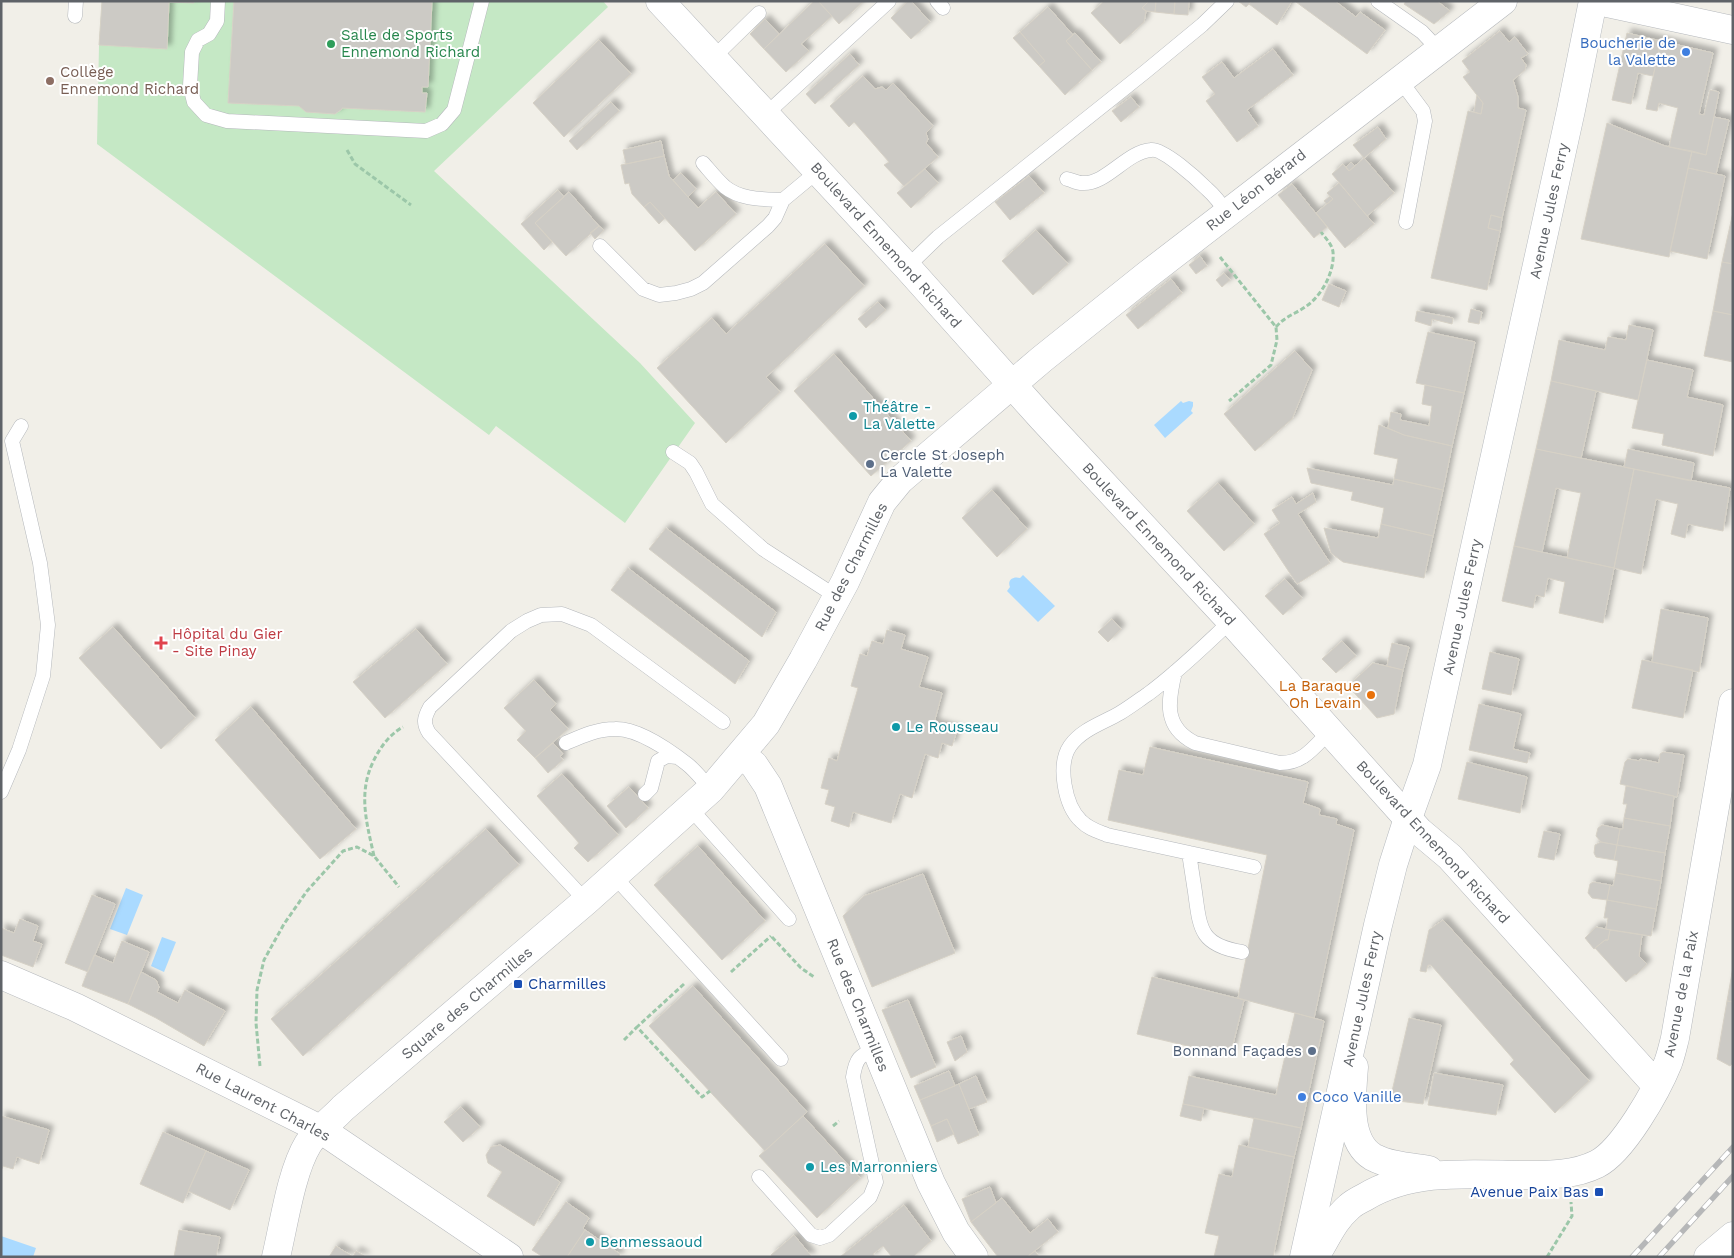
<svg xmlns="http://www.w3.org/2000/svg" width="1734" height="1258" font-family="'Work Sans',sans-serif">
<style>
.green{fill:#c5e8c5}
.water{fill:#aadaff}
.building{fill:#cccac5;stroke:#d6d1c6;filter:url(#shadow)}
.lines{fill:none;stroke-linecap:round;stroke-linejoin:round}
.lane-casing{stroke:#b5b8bc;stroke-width:15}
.street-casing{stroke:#b5b8bc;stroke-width:29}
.secondary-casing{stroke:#b6babf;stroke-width:29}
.path{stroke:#9cc7a9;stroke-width:3;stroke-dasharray:5 2.5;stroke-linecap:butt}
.lane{stroke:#fff;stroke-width:14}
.street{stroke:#fff;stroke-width:28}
.secondary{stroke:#fff;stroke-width:28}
.rail-casing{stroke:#b6b7b8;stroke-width:5.5}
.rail{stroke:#fff;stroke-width:4;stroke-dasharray:11;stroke-linecap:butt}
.leisure-dot{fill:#2e9e5b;stroke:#fff;stroke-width:2}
.shop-dot{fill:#3f7fe0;stroke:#fff;stroke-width:2}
.education-dot{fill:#8d6e63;stroke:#fff;stroke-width:2}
.culture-dot{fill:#0f9aa8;stroke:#fff;stroke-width:2}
.service-dot{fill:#5c6f8a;stroke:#fff;stroke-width:2}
.health-dot{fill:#e0444e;stroke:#fff;stroke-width:2}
.food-dot{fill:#e8710a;stroke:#fff;stroke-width:2}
.transit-dot{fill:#1a4fb4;stroke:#fff;stroke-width:2}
.labels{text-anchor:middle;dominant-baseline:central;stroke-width:4;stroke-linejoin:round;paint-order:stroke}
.leisure-label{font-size:15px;fill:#27864d;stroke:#fff;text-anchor:start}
.shop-label{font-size:15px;fill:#366cbe;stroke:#fff;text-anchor:end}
.education-label{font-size:15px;fill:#785e54;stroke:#fff;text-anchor:start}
.street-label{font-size:15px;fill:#5f6368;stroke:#fff}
.culture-label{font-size:15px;fill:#0d838f;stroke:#fff;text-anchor:start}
.service-label{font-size:15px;fill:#4e5e75;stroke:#fff;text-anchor:start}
.health-label{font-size:15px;fill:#be3a42;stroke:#fff;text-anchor:start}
.food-label{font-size:15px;fill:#c56008;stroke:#fff;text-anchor:end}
.transit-label{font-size:15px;fill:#164399;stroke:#fff;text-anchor:start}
</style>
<defs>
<filter id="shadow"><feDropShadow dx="4.5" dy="-4.5" stdDeviation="2.5" flood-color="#0004"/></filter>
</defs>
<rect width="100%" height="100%" fill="#f1efe8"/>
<path class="green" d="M102 1H603L608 7 434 171 640 363 695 423 625 523 496 426 489 435 97 144 99 45Z"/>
<path class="water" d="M1181 401 1183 403 1189 401 1193 402V406L1191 411 1193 413 1165 438 1154 425Z
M1023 575 1055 606 1038 622 1007 591 1010 587C1007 580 1013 576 1020 578Z
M126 888 143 895 127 935 110 929Z
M162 937 176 942 164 972 151 966Z
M1 1236 36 1248 33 1257H6L1 1255Z"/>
<path class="building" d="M102 1H194V3L169 2 167 49 99 45Z
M234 1H432L428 87H422V93H427L425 112 342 108V109L335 114 306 112 299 106 228 103Z
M814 1H818L832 16 801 44 809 51 786 72 764 49Z
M818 1H864L839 24Z
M908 1H911L930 22 911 39 891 18Z
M1104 1H1149L1142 8 1146 11 1144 22 1120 44 1091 13Z
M1149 1H1156L1155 12 1146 11 1142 8Z
M1156 1H1175L1174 14 1155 12Z
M1175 1H1189L1188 15 1174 14Z
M1238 1H1252L1246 7Z
M1252 1H1292L1277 25 1249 4Z
M1297 1H1335L1356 17 1360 12 1385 30 1367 54 1296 2Z
M1406 1H1437L1450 11 1434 24 1404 4Z
M1048 7 1073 35 1066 41 1092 70 1065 95 1039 66 1045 61 1020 32Z
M765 19 779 34 764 49 750 34Z
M1500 31 1509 42 1515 37 1528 54 1521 58 1526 65 1525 70 1513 80 1518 97V108L1526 110 1502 218 1491 215 1488 228 1500 231 1487 290 1431 278 1468 111 1481 114 1483 103 1463 77 1470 72 1462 61Z
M1020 32 1045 61 1039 66 1013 38Z
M1075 33 1101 62 1092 70 1066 41Z
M1627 33 1661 41 1653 76 1638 73 1631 104 1612 100Z
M599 40 631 74 564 137 533 103Z
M1661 41 1713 53 1699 114 1704 115 1710 90 1719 92 1706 155 1669 147 1678 108 1659 103 1657 111 1646 109Z
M1273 49 1293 75 1247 110 1258 126 1237 142 1206 101 1215 94 1202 77 1222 62 1234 78Z
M850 54 859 65 815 104 806 94Z
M863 76 875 89 882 87 886 90 893 83 933 126 926 133 928 139 926 143 938 157 904 186 884 165 889 162 854 122 849 127 830 106Z
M1477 95 1483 103 1481 114 1474 112Z
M1131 97 1139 107 1121 122 1112 111Z
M611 102 619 111 577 150 569 141Z
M1714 117 1729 120 1716 174 1688 168 1692 151 1706 155Z
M1607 123 1665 146 1692 151 1669 257 1581 239Z
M1378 127 1386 139 1364 158 1353 145Z
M661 141 664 156 626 164 623 150Z
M664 156 669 176 698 208 716 192 736 214 695 251 650 202 644 207 632 194 629 183 625 184 621 165Z
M1364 158 1394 193 1367 216 1332 174 1343 164 1349 171Z
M1351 162 1355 166 1349 171 1346 167Z
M1688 168 1725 176 1707 259 1670 251Z
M925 169 938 183 911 208 897 193Z
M681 173 696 189 688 197 673 180Z
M1029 176 1044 193 1010 220 995 202Z
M1339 183 1374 224 1345 248 1316 213 1333 199 1327 193Z
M1292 184 1327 227 1314 238 1278 195Z
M558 190 564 197 535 223 552 242 544 250 521 224Z
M569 192 599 226 566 256 535 223Z
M1330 196 1333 199 1327 204 1324 201Z
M650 202 665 218 659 224 644 207Z
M1733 212V264L1722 262Z
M1491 215 1502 218 1500 231 1488 228Z
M599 226 604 230 595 239 590 233Z
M1036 230 1068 264 1033 295 1002 261Z
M825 244 864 286 766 377 780 392 726 443 657 368 712 318 726 334Z
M1200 256 1207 266 1196 274 1189 265Z
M1722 262 1733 264V315L1713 311Z
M1224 273 1230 280 1222 287 1216 280Z
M1171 279 1182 293 1138 329 1126 315Z
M1329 284 1346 291 1339 307 1322 300Z
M878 302 886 310 866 328 858 319Z
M1471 309 1482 312 1479 324 1468 322Z
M1417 311 1453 318 1452 324 1432 319 1431 326 1415 321Z
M1713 311 1733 315V362L1704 356Z
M1629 325 1653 330 1638 400 1551 381 1559 340 1605 350 1608 337 1626 340Z
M1428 332 1475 342 1464 393 1416 383Z
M1295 351 1312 370 1292 419 1255 451 1224 414Z
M834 354 911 441 871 476 794 391Z
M1647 360 1693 370 1687 397 1723 405 1713 456 1662 445 1664 434 1632 428Z
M1551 381 1596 391 1581 458 1536 449Z
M1425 385 1464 393 1452 446 1404 435 1388 428 1391 412 1401 414 1400 420 1429 426 1432 406 1422 404Z
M1379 425 1404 435 1452 446 1443 490 1394 479 1398 459 1374 454Z
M1536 449 1634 469 1614 568 1567 558 1581 493 1556 488 1542 552 1514 546Z
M1628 449 1694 463 1691 481 1624 467Z
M1307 468 1393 485 1394 479 1443 490 1433 536 1381 524 1384 508 1351 500 1353 492 1311 483Z
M1634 469 1730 488 1723 531 1688 524 1685 538 1671 534 1678 504 1656 499 1641 574 1614 568Z
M1218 483 1254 524 1224 551 1187 511Z
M992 490 1027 529 997 557 962 518Z
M1313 493 1316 502 1298 514 1330 563 1297 584 1264 534 1280 523 1272 510 1292 497 1296 504Z
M1381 524 1433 536 1424 578 1343 562 1331 553 1324 528 1378 538Z
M666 528 776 612 762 637 649 549Z
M1514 546 1614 568 1603 623 1559 613 1565 582 1548 578 1544 597 1536 595 1533 608 1502 601Z
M628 568 749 661 735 684 611 590Z
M1285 579 1302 598 1283 615 1265 596Z
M1661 609 1708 618 1699 672 1652 662Z
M1112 619 1121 629 1108 642 1098 632Z
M113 627 195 718 161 749 79 658Z
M416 629 447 664 385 718 353 682Z
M887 630 905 635 901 649 928 657 919 687 942 693 934 723 957 730 952 746 942 743 938 758 925 754 912 798 900 794 891 823 853 812 849 827 831 821 835 807 825 804 829 790 821 788 829 758 837 761 858 688 851 686 860 654 867 656 872 641 883 644Z
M1342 641 1356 656 1336 673 1322 659Z
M1392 643 1409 647 1403 670 1387 666Z
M1490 652 1519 659 1511 695 1482 689Z
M1642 660 1693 670 1683 718 1632 708Z
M1373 663 1403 670 1394 714 1377 718 1348 686Z
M534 680 556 704 550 710 568 729 535 758 517 740 526 731 504 708Z
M1479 704 1521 714 1513 749 1530 753 1527 763 1469 750Z
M251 707 356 829 320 859 215 740Z
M553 743 563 754 560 756 563 760 548 773 535 758Z
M1150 747 1308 782 1303 803 1320 809 1319 815 1337 819 1336 824 1354 830 1314 1018 1238 998 1267 855 1108 820 1119 770 1143 775Z
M1663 752 1684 755 1677 797 1620 784 1625 762 1628 759 1640 761V759L1659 763 1660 754Z
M1467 762 1527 777 1520 813 1458 799Z
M562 774 618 835 588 862 574 848 579 843 537 796Z
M1626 786 1674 796 1670 826 1624 818 1627 804H1623Z
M629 787 648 808 626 828 607 806Z
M1624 818 1670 826 1665 853 1617 845 1620 829H1623Z
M1602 825 1620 829 1617 845 1601 842 1596 836 1598 828Z
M486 829 519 865 303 1056 271 1019Z
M1544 831 1560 834 1554 860 1538 857Z
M1601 842 1617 845 1614 860 1596 857 1594 853 1595 845Z
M1617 845 1665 853 1661 881 1616 873 1618 861 1614 860Z
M698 846 765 921 722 960 654 885Z
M1616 873 1661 881 1656 909 1607 900 1610 885 1613 886Z
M923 874 955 953 872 987 843 916 864 896Z
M1593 882 1610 885 1607 900 1592 898 1588 893 1590 884Z
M92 895 115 904 88 972 65 963Z
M1607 900 1656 909 1651 936 1606 929 1608 918H1604Z
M20 919 38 926 33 941 42 944 33 967 1 955V928L14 933Z
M1443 920 1589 1081 1555 1113 1510 1064 1514 1060 1431 965H1428L1426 972 1420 971 1429 930Z
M1596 927 1610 930 1608 940H1605L1594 949 1585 938Z
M1610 930 1642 935 1639 956 1647 964 1636 975 1635 974 1626 982 1595 948 1605 940H1608Z
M122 941 149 952 128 1004 82 986 94 955 113 963Z
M1733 967V1002L1727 1001Z
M141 972 156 980 159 987 157 992 178 1003 185 990 225 1011 204 1046 156 1018 128 1004Z
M1152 977 1244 1000 1230 1056 1137 1034Z
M693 986 807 1112 765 1151 649 1026Z
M908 1000 936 1067 911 1078 882 1010Z
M1727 1001 1733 1002V1063L1730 1066 1717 1059Z
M1295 1013 1324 1021 1301 1128 1183 1104 1189 1076 1276 1095Z
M1409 1018 1441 1025 1423 1104 1390 1100Z
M961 1036 967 1052 955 1061 947 1042Z
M949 1071 955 1086 920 1100 914 1086Z
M1434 1073 1503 1085 1496 1115 1428 1105Z
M976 1076 987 1102 969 1109 959 1084Z
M959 1084 979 1135 958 1144 947 1119 931 1126 920 1100Z
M1183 1104 1204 1108 1201 1121 1180 1116Z
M461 1107 480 1127 463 1142 444 1122Z
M1 1116 49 1130 39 1164 17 1157 13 1169 3 1166 1 1171Z
M803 1116 860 1178 817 1218 759 1156Z
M1254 1118 1301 1128 1294 1157 1248 1147Z
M947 1119 954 1134 937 1142 931 1126Z
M163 1132 206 1151 183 1203 140 1184Z
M500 1145 560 1182 534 1226 487 1196 502 1172 488 1163 486 1155 491 1147Z
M1239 1145 1294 1157 1273 1257H1214L1219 1236 1205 1233 1219 1174 1232 1177Z
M206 1151 249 1170 230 1210 188 1191Z
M990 1187 996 1203 971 1222 962 1199Z
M1002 1198 1030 1233 1048 1219 1058 1232 1027 1257H998L971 1222Z
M566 1202 589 1218 583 1228 585 1230 567 1257H543L532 1250Z
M904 1205 931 1241 913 1257H892L883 1246 873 1254 875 1257H840Z
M179 1230 220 1237 216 1257H174Z
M585 1230 620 1254 619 1257H567Z
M794 1235 812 1257H772L771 1255Z
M336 1246 353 1257H329Z
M356 1251 366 1257H353Z
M1035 1251 1039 1257H1027Z"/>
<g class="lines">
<g class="lane-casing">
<path id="lane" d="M218 1 217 21 209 34 198 40 192 52 190 86 194 102 206 115 227 121 426 131 442 124 454 110 482 1
M937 1 943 8
M1378 1 1422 32 1439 50
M75 16 76 1
M713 58 759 13
M1400 80 1423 111 1425 121 1406 222
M765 115 889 1
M703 163C710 171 717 180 725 187 741 200 764 199 783 200
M1067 179C1072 180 1077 183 1082 183 1106 185 1126 152 1151 150 1163 148 1197 179 1207 189 1215 196 1221 204 1227 213
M600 246 643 289 659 295 676 293 691 289 703 283 768 226 775 218 783 200 818 171
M907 267 938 237 1145 72 1202 25 1227 1
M673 452 690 463 696 472 712 504 763 549 837 597
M1231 621C1204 646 1178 672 1148 694 1139 700 1130 707 1120 713 1103 723 1082 729 1070 746 1057 765 1065 806 1081 821 1089 829 1097 831 1107 835L1254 867
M1175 672C1168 701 1163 727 1195 743L1280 763C1304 763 1314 747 1330 731
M566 743C582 736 597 729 615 729 637 728 669 750 687 764 696 771 703 781 711 789
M1 792 19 750 43 676 48 625 40 563 12 441 21 426
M645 794 651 788 658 761 667 756 677 757
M690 808 789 919
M1189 853C1191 866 1193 879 1195 892 1200 929 1200 945 1242 952
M614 876 781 1059
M586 901 429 733C423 723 424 718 430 707L511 631 527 621 541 615 562 614 591 625 723 722
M759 1177 811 1235 820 1238 829 1235 870 1197 876 1182 853 1077C856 1058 859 1056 876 1048"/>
</g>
<g class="street-casing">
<path id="street" d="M660 1 907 267 1042 418 1231 621 1419 831 1450 857 1657 1086
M1598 1 1733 30
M741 754 754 765 768 786 931 1183 956 1232 974 1257
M1 975 75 1007 320 1129 509 1257
M1354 1067C1352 1094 1346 1141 1373 1157 1390 1166 1411 1167 1429 1170
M1319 1250C1328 1235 1335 1219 1349 1207 1353 1203 1359 1200 1365 1197 1412 1169 1467 1174 1519 1175 1545 1175 1573 1176 1597 1164 1623 1151 1657 1090 1668 1063 1671 1055 1673 1046 1675 1038L1733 703
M276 1257C284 1224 291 1172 308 1144 317 1130 332 1120 343 1108L586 901 711 789 766 724 803 660 845 582 882 502 900 480 1042 359 1147 275 1503 1
M1708 1257 1733 1236"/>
</g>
<g class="secondary-casing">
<path id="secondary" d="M1304 1257 1378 925 1393 865 1408 818 1427 765 1571 110 1593 1"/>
</g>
<path class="path" d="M347 150 355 164 411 205
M1220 257 1276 327 1277 340 1271 365 1229 401
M1276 327C1284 317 1295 314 1305 307 1321 297 1335 272 1333 252 1332 244 1326 239 1321 232
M374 856C365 816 356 785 381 748 386 740 395 731 403 727
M772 937 801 968 814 977
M731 972 771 936
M684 984 637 1027 702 1097 710 1091
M624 1040 637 1027
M260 1066 256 1023 257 990 264 960 284 924 307 891 343 851 357 847 374 856 399 887
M833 1126 839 1121
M1547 1257 1572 1216 1571 1202"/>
<use href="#lane" class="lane"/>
<use href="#street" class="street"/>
<use href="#secondary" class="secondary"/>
<g class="rail-casing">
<path id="rail" d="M1632 1257 1733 1147
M1659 1257 1733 1176"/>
</g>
<use href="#rail" class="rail"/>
</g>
<circle class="leisure-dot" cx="331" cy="44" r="5"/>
<g class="shop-dot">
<circle cx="1686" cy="52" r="5"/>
<circle cx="1302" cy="1097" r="5"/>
</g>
<circle class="education-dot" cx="50" cy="81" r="5"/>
<g class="culture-dot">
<circle cx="853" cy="416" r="5"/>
<circle cx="896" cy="727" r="5"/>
<circle cx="810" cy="1167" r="5"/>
<circle cx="590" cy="1242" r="5"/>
</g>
<g class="service-dot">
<circle cx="870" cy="464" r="5"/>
<circle cx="1312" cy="1051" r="5"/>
</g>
<path class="health-dot" d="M158.5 635.5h5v5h5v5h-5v5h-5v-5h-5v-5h5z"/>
<circle class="food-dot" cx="1371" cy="695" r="5"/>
<g class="transit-dot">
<rect x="513" y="979" width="10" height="10" rx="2.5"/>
<rect x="1594" y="1187" width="10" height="10" rx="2.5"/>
</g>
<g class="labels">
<g class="leisure-label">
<text x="341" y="35">Salle de Sports<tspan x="341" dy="17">Ennemond Richard</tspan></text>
</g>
<g class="shop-label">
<text x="1676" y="43">Boucherie de<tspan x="1676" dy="17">la Valette</tspan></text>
<text x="1312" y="1097" text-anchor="start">Coco Vanille</text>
</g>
<g class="education-label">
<text x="60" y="72">Collège<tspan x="60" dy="17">Ennemond Richard</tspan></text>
</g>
<g class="street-label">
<text transform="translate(1256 190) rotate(-38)">Rue Léon Bérard</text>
<text transform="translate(1549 211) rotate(-78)">Avenue Jules Ferry</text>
<text transform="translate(886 245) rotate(48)">Boulevard Ennemond Richard</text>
<text transform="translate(1159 544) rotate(47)">Boulevard Ennemond Richard</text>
<text transform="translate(851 567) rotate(-63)">Rue des Charmilles</text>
<text transform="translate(1462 607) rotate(-78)">Avenue Jules Ferry</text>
<text transform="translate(1433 842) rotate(47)">Boulevard Ennemond Richard</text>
<text transform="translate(1681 994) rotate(-79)">Avenue de la Paix</text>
<text transform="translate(1362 999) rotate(-78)">Avenue Jules Ferry</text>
<text transform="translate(467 1003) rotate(-40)">Square des Charmilles</text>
<text transform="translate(858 1005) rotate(68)">Rue des Charmilles</text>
<text transform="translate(263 1102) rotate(28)">Rue Laurent Charles</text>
</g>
<g class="culture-label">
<text x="863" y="407">Théâtre -<tspan x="863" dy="17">La Valette</tspan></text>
<text x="906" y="727">Le Rousseau</text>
<text x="820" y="1167">Les Marronniers</text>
<text x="600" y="1242">Benmessaoud</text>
</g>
<g class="service-label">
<text x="880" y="455">Cercle St Joseph<tspan x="880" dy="17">La Valette</tspan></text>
<text x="1302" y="1051" text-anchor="end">Bonnand Façades</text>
</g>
<g class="health-label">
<text x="172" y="634">Hôpital du Gier<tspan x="172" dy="17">- Site Pinay</tspan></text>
</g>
<g class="food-label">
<text x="1361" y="686">La Baraque<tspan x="1361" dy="17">Oh Levain</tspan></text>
</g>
<g class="transit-label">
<text x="528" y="984">Charmilles</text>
<text x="1589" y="1192" text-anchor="end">Avenue Paix Bas</text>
</g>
</g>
<rect width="1734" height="1258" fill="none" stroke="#5f6368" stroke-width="5"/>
</svg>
